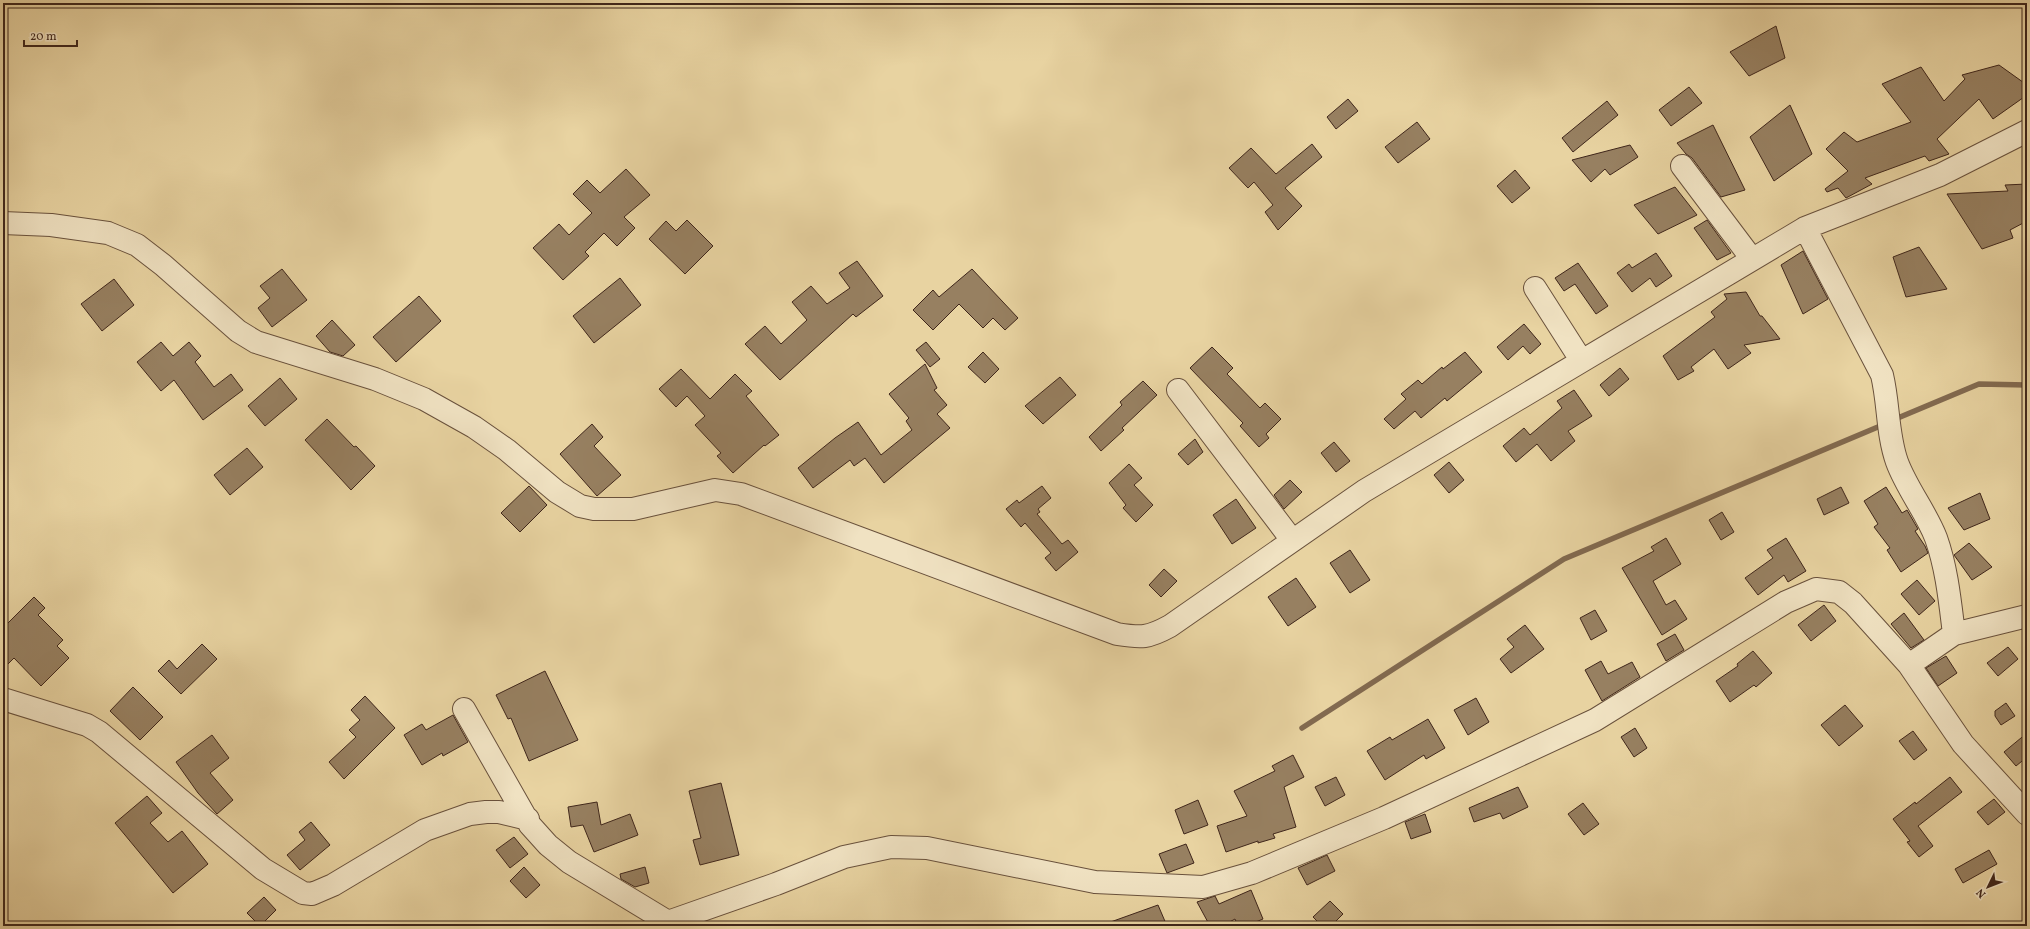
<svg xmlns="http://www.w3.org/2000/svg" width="2030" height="929" font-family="Vollkorn,serif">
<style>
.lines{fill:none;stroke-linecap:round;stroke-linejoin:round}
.stream{stroke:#826a50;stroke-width:5.5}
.building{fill:#978061;stroke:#3f261b}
.minor-casing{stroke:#69513c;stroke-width:24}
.minor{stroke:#f0e2c2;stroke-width:22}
</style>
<rect width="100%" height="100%" fill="#e8d3a1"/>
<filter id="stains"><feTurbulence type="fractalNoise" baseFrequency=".005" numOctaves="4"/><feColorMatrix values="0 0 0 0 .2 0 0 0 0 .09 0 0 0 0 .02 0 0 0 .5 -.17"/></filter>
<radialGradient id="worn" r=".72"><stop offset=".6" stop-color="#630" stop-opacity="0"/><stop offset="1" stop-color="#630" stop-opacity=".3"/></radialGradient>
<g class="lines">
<path class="stream" d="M1893 420 1979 384 2027 385
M1302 728 1564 559 1885 424"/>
</g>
<path class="building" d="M1776 26 1785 58 1749 76 1730 52Z
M1999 65 2027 85V95L1993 119 1979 99 1937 139 1949 154 1929 161 1925 156 1865 178 1872 184 1846 198 1838 188 1827 192 1825 189 1848 171 1826 149 1844 132 1857 142 1911 122 1882 84 1921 67 1944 101 1965 79 1962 75Z
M1689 87 1702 103 1671 126 1659 110Z
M1348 99 1358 111 1336 129 1327 117Z
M1607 101 1618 115 1573 152 1562 138Z
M1790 105 1812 154 1774 181 1750 137Z
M1417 122 1430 139 1398 163 1385 147Z
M1713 125 1745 190 1721 197 1692 158 1686 154 1677 143Z
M1312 144 1322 157 1285 188 1302 206 1278 230 1265 212 1273 205 1254 182 1248 188 1229 168 1251 148 1276 174Z
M1630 145 1638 157 1610 175 1605 169 1591 182 1572 160Z
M626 169 650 195 624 217 635 228 617 246 604 233 585 252 589 256 563 280 533 248 559 224 569 235 592 213 573 194 587 180 600 193Z
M1515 170 1530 188 1512 203 1497 186Z
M2027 184V221L2010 230 2013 238 1982 249 1947 194 2008 191 2005 185Z
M1675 187 1697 215 1658 234 1634 205Z
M687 220 713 246 685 274 649 239 666 221 676 231Z
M1707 220 1731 253 1717 260 1694 228Z
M1919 247 1947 289 1906 297 1893 257Z
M1803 251 1828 299 1803 314 1781 265Z
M1656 253 1672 276 1656 287 1650 278 1632 292 1617 273 1629 264 1632 268Z
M857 261 883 296 856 317 853 314 780 380 745 344 765 326 781 344 807 320 792 302 811 286 827 304 850 288 839 273Z
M1578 263 1608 306 1596 314 1575 284 1564 291 1555 278Z
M282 269 307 300 272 327 258 308 270 298 260 286Z
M972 269 1018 318 1005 330 993 318 983 328 959 304 933 330 913 310 933 290 939 297Z
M620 278 641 305 594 343 573 316Z
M114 279 134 305 102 331 81 304Z
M1746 292 1760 316H1762L1780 339 1744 345 1751 353 1728 369 1714 349 1691 367 1694 371 1678 380 1663 356 1715 317 1711 312 1727 299 1724 294Z
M419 296 441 321 396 362 373 337Z
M332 320 355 345 343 356 330 352 316 336Z
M1524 324 1541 344 1530 354 1523 346 1508 360 1497 347Z
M161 342 173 356 189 342 201 356 195 362 214 387 231 374 243 390 203 420 174 380 161 391 137 362Z
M926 342 940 359 930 367 916 350Z
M1212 347 1233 368 1227 374 1260 408 1265 403 1281 419 1266 434 1269 438 1259 447 1240 426 1243 423 1190 368Z
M983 352 999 369 985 383 968 367Z
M1465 352 1482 372 1447 401 1445 398 1421 418 1415 411 1394 429 1384 419 1406 399 1401 394 1418 380 1422 384 1442 367 1443 369Z
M925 364 937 388 934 390 947 405 937 414 950 428 884 483 865 458 854 466 850 460 813 488 798 468 835 438 858 422 881 455 912 430 906 421 909 418 889 394Z
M1620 368 1629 379 1609 396 1600 385Z
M681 369 710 399 735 374 752 391 746 396 779 435 765 446 764 445 733 473 717 456 721 453 695 425 705 416 687 396 676 407 659 389Z
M1060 377 1076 395 1043 424 1025 406Z
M280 378 297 399 265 426 248 406Z
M1143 381 1157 395 1122 428 1124 430 1101 451 1089 437 1122 405 1120 402Z
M1574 390 1592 416 1568 431 1575 441 1551 461 1537 444 1516 462 1503 446 1524 428 1530 435 1562 408 1557 401Z
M327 419 354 447 356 446 375 466 351 490 305 440Z
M592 424 603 437 594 446 621 475 597 496 560 454Z
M1195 439 1203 452 1188 465 1178 454Z
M1334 442 1350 461 1336 472 1321 453Z
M247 448 263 467 230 495 214 475Z
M1449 462 1464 480 1449 493 1434 475Z
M1129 464 1142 478 1134 485 1153 505 1136 522 1123 508 1126 505 1109 483Z
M1290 480 1302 492 1284 509 1274 495Z
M529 486 547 505 520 532 501 513Z
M1042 486 1051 498 1038 509 1040 512 1037 514 1062 544 1068 540 1078 552 1056 571 1045 558 1051 553 1025 523 1021 527 1006 509 1017 500 1019 503Z
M1841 487 1849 503 1824 515 1817 499Z
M1886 487 1902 513 1907 510 1918 529 1915 531 1925 546 1928 553 1901 572 1887 550 1890 548 1874 527 1878 524 1864 501Z
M1980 493 1990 519 1964 530 1948 508Z
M1236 499 1256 528 1232 544 1213 515Z
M1722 512 1734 532 1721 540 1709 520Z
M1666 538 1681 564 1653 581 1666 605 1675 600 1687 619 1662 635 1622 568 1654 551 1651 547Z
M1786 538 1806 571 1788 582 1784 575 1758 595 1745 578 1773 558 1767 550Z
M1969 543 1992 567 1972 580 1954 555Z
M1350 550 1370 580 1350 593 1330 563Z
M1164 569 1177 581 1161 597 1149 585Z
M1296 578 1316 607 1288 626 1268 597Z
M1917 580 1935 601 1919 615 1901 594Z
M34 597 45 608 38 615 63 640 57 646 69 658 41 686 14 658 3 669V628Z
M1824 605 1836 621 1811 641 1798 625Z
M1595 610 1607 631 1591 640 1580 618Z
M1904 613 1924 640 1911 648 1891 624Z
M1525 625 1544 649 1511 673 1500 659 1514 647 1507 639Z
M1675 634 1684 650 1666 661 1657 644Z
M202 644 217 659 181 694 158 671 169 660 177 669Z
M2008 647 2018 659 1998 676 1987 663Z
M1753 651 1772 673 1756 687 1754 685 1730 702 1716 681 1738 666 1737 664Z
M1946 656 1957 673 1938 686 1926 668Z
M1601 661 1608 674 1632 662 1640 677 1602 701 1585 670Z
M545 671 578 740 529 761 511 718 508 719 496 695Z
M133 687 163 717 140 740 110 711Z
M365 696 395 728 344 779 329 762 356 737 349 730 360 720 351 710Z
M1476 698 1489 722 1468 735 1454 710Z
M2006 703 2015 716 2001 725 1995 716V711Z
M1845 705 1863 726 1839 746 1821 725Z
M453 715 468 742 443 756 442 753 422 765 404 735 422 724 426 730Z
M1428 719 1445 748 1426 759 1424 755 1385 780 1367 751 1390 737 1392 740Z
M1635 728 1647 748 1634 757 1621 737Z
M1913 731 1927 750 1914 760 1899 741Z
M2027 733V757L2016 766 2004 752Z
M212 735 229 758 210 773 233 800 217 814 198 793 176 762Z
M1293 755 1304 777 1284 787 1296 827 1273 834 1275 838 1258 843V841L1226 852 1217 826 1247 816 1234 791 1275 771 1272 766Z
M1336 777 1345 795 1325 806 1315 787Z
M1950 777 1962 792 1918 826 1933 846 1919 857 1907 842 1910 841 1893 819 1915 802 1916 804Z
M721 783 739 855 700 865 693 840 701 838 689 791Z
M1518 787 1528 807 1503 819 1500 813 1474 822 1469 808Z
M147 796 162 813 150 823 168 842 182 831 208 864 173 893 115 823Z
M1994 799 2005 812 1988 825 1977 812Z
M1198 800 1208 825 1184 834 1175 810Z
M597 802 601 825 630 814 638 835 594 852 583 825 571 827 568 807Z
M1583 803 1599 824 1584 835 1568 814Z
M1425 814 1431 832 1411 839 1405 822Z
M311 822 330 845 300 870 287 855 305 840 299 832Z
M514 837 528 854 510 868 496 850Z
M1186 844 1194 863 1167 873 1159 854Z
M1989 850 1997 864 1963 883 1955 869Z
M1327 855 1335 871 1307 885 1298 868Z
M524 867 540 885 526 898 510 881Z
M645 867 649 883 635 887 621 879 620 874Z
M1251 890 1263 919 1246 926H1238L1235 919 1222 926H1210L1197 902 1215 896 1219 904Z
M264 897 276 910 260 926 247 913Z
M1330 901 1343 914 1331 926H1322L1313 917Z
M1158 905 1167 926H1105V924Z"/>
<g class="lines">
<g class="minor-casing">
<path id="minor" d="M1682 166 1752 259
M3 223 51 225 108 233 137 245 163 265 238 331 256 342 375 379 424 399 474 427 507 450 557 492 580 506 594 509H633L715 490 741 494 1117 634C1142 638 1148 638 1170 626L1364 491 1805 228 1940 175 2027 131
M1805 228 1882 375C1889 404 1887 434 1897 462 1907 489 1926 512 1936 538 1947 569 1950 602 1954 634
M1535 288 1581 360
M1178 390 1292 540
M1909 665 1954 634 2027 616
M3 699 87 725 99 732 263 869 303 893 312 894 333 885 425 830 470 814 486 812H499L528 819
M464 709 530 825 548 845 569 862 668 922
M662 926 668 922 776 884 844 857 891 847 927 848 1095 882 1203 887 1252 873 1384 818 1595 720 1786 602 1816 589 1839 592 1853 603 1909 665 1963 744 2027 814"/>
</g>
<use href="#minor" class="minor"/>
</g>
<rect width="2030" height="929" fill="none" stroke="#e8d3a1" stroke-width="16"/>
<rect x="4" y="4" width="2022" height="921" fill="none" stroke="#3f261b" stroke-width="2"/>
<rect x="8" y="8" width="2014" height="913" fill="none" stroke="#3f261b"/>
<g transform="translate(1988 887) rotate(227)" stroke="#f0e2c2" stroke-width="3" paint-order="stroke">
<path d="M0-3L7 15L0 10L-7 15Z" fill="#3f261b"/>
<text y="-6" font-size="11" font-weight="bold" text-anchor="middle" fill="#3f261b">N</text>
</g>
<path d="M24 40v6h53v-6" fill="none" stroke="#3f261b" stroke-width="2"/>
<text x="30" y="40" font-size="12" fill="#3f261b" stroke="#f0e2c2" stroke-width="3" paint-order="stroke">20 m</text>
<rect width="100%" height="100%" filter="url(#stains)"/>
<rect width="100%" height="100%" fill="url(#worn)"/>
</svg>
